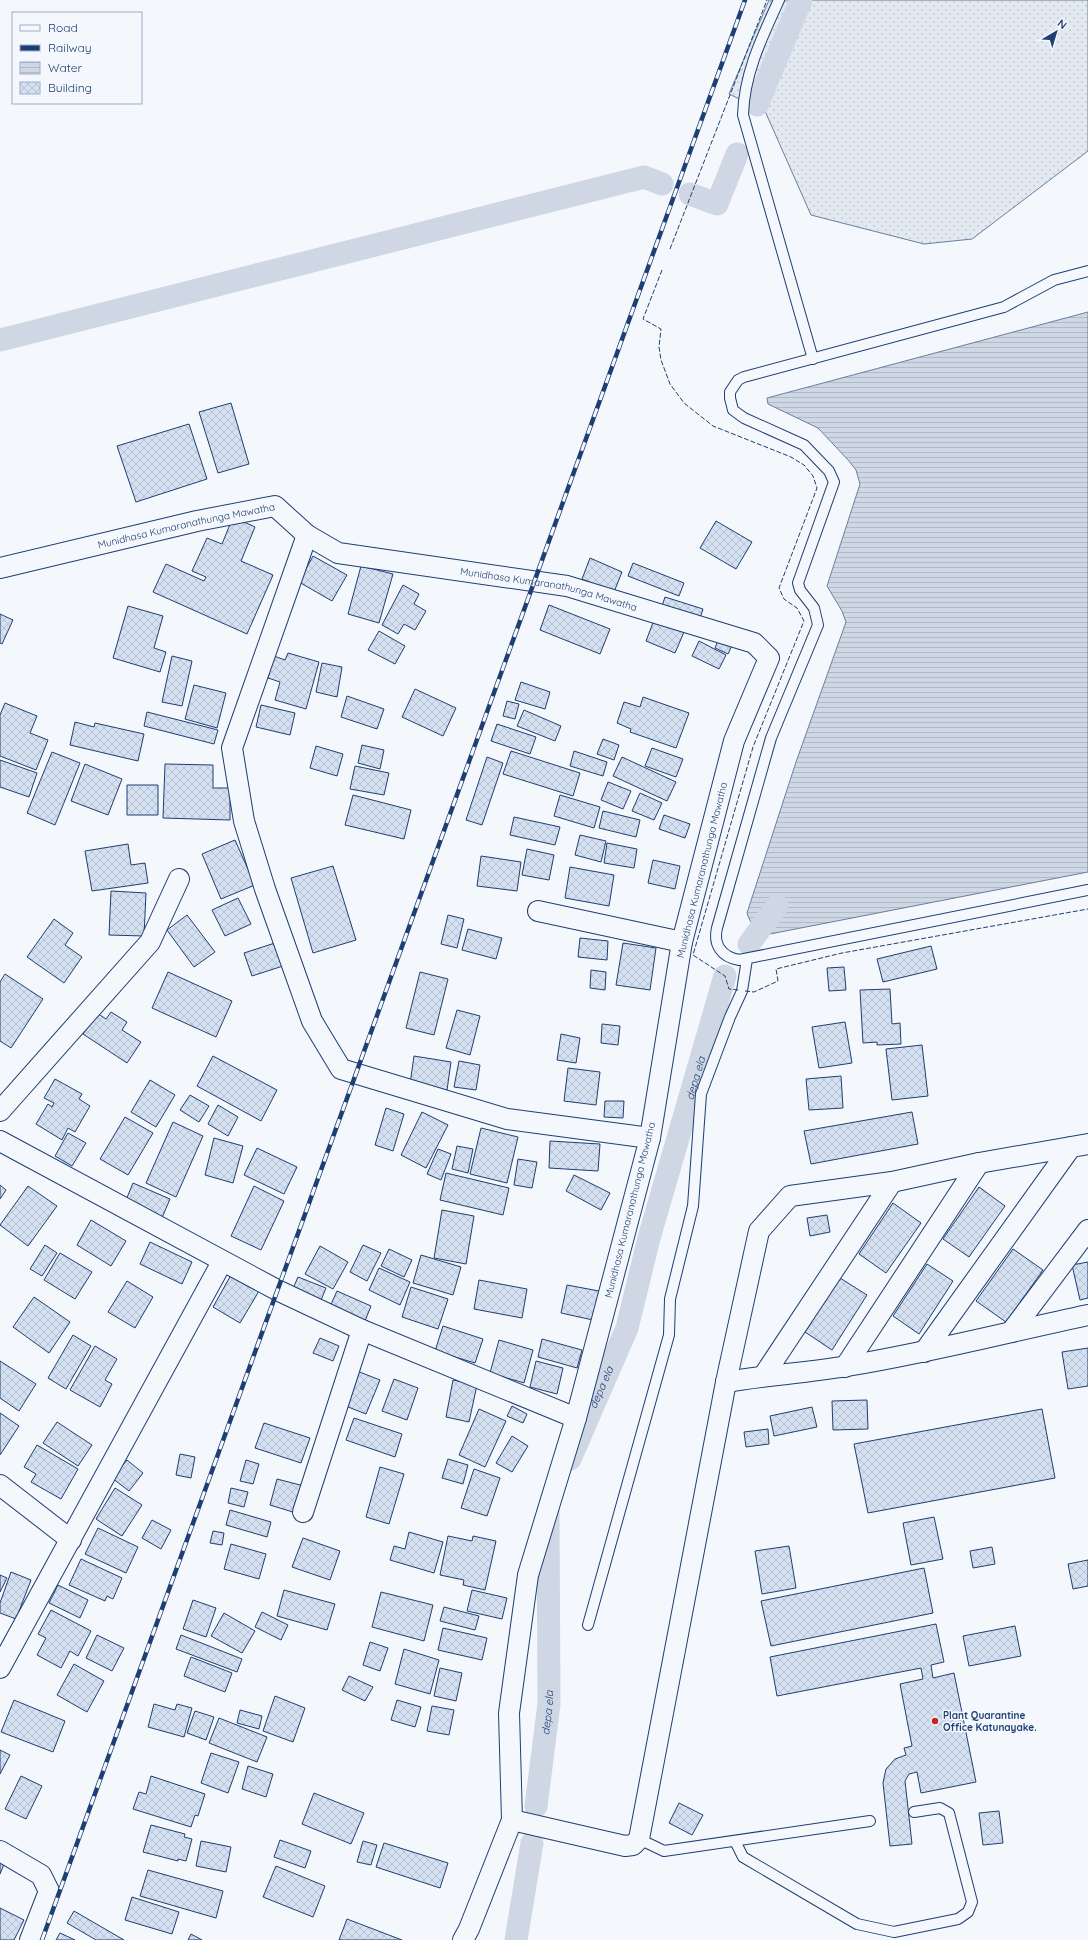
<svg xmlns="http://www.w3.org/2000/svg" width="1088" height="1940" font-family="Quicksand,sans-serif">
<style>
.grass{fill:url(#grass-dots);stroke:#687fa3}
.water{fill:url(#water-rules);stroke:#687fa3}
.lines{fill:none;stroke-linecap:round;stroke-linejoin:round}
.canal{stroke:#cfd7e4;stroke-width:23}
.building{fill:url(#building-cross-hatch);stroke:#1d3f73}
.lane-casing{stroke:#1d3f73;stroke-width:12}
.street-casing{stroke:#1d3f73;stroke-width:22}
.lane{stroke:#f4f7fb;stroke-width:10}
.street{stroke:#f4f7fb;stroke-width:20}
.rail-casing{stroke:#1d3f73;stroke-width:4.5}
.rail{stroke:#f4f7fb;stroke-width:3;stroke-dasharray:9;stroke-linecap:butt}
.fence{stroke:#1d3f73;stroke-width:1;stroke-dasharray:5 2;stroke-linecap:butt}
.poi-dot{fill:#c62828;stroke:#f4f7fb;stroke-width:1.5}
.labels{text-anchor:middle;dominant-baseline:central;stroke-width:3;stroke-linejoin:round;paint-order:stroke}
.street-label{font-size:10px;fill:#1d3f73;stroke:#f4f7fb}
.poi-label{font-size:10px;font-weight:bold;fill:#1d3f73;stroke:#f4f7fb;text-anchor:start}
.water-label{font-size:11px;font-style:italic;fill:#1d3f73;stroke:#f4f7fb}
</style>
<defs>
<pattern id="grass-dots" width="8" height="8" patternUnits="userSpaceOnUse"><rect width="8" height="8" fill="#e3e9f0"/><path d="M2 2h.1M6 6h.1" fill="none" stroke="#c2c9d1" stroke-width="1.8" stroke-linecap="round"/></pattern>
<pattern id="water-rules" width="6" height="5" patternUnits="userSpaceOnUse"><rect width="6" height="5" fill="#cfd7e4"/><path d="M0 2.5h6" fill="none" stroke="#b1bac7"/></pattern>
<pattern id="building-cross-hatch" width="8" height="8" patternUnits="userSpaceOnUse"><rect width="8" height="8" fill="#d5e0f0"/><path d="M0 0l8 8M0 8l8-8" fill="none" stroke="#b6c1d1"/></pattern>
</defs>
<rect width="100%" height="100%" fill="#f4f7fb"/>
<path class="grass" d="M769 0H1088V151L972 239 924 244 811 215 765 111 729 94Z"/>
<path class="water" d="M1088 312V872L770 934C757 930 751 926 747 913L796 762 846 622 842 611 827 586 860 484 856 470 849 461 818 428 768 404 767 398Z"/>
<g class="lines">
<g class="canal">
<path d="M757 105 801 0"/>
<path d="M690 194 717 204 737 154"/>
<path d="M0 340 644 177 662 184"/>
<path d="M749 944 777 906"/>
<path id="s1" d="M570 1459 627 1328 649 1238 725 976"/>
<path id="s2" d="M536 1806 549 1704 548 1512"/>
<path d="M516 1940 532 1843"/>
</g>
</g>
<path class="building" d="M231 403 249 464 218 473 199 412Z
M189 424 207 479 136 502 117 446Z
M233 517 255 527 241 561 273 575 247 634 153 592 166 564 204 581 206 577 192 571 207 538 222 544Z
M716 521 752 542 736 569 700 548Z
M313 556 347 575 332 601 299 582Z
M590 558 622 572 614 592 582 579Z
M633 563 684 583 679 596 628 576Z
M361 566 393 574 379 623 348 614Z
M403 585 419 594 414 604 426 611 415 630 404 624 398 634 382 625Z
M665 597 703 609 699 622 661 609Z
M549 605 610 629 600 654 540 630Z
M128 606 163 616 154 648 166 652 160 672 113 658Z
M0 614 13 620 2 644 0 643Z
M654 620 684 632 675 653 646 641Z
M379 631 405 646 395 664 368 650Z
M720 636 733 643 728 654 715 648Z
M699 641 726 655 719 669 692 656Z
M288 653 319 662 306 709 275 700 280 682 268 678 274 656 285 660Z
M172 656 192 661 182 706 162 702Z
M322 663 342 667 337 697 316 692Z
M521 682 550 692 545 709 515 700Z
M194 685 226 693 217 728 185 719Z
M415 689 456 708 443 736 402 717Z
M347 696 384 709 377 729 341 717Z
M643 697 689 713 676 748 630 732 631 729 617 723 624 702 640 707Z
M507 701 519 704 515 719 503 716Z
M5 703 37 716 30 733 48 740 36 770 0 756V715Z
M261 705 295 713 290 735 256 727Z
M524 710 561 726 555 741 517 726Z
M147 712 218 730 214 744 144 726Z
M75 722 94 727 95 723 144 734 138 761 70 745Z
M497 724 536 737 530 754 491 741Z
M603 739 619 745 614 760 597 754Z
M362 745 384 750 380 769 358 763Z
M316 746 343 754 337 776 310 768Z
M652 748 683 759 676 777 645 766Z
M511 751 580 773 573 796 503 774Z
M574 751 607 762 603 776 570 766Z
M52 752 80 763 55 825 27 813Z
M487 757 503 763 482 825 466 820Z
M622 757 676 782 667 801 613 776Z
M0 760 37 773 29 797 0 787Z
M85 764 122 779 108 815 71 801Z
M165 764 213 765V788H230V820L163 818Z
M355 766 389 773 384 795 350 789Z
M608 782 631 791 623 809 601 800Z
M127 785H158V815H127Z
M640 793 662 803 654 820 632 811Z
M353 795 411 810 404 839 345 825Z
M560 795 600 807 594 828 554 816Z
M603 811 640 820 636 837 599 828Z
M664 815 690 824 685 838 659 829Z
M514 817 560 827 555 845 510 835Z
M580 835 606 841 601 862 575 855Z
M235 840 255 885 221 899 202 854Z
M607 843 637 849 634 868 604 863Z
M128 844 131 865 145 863 148 883 92 891 85 851Z
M527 849 554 855 549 880 522 875Z
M481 856 521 862 517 891 477 886Z
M653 860 680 866 675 889 648 883Z
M333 866 356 940 313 953 291 878Z
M570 867 614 875 609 906 565 898Z
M111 891 146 893 144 936 109 935Z
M238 898 251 924 225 936 212 910Z
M187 915 215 952 194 967 167 930Z
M448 915 464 919 457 948 441 944Z
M54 919 73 933 65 945 82 957 64 983 27 957Z
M468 929 502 938 496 959 462 950Z
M580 938 608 941 607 960 578 957Z
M278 942 286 965 252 976 244 953Z
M623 943 656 948 650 990 616 985Z
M931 946 937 969 883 982 877 959Z
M844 967 846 990 829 991 827 968Z
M591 970 606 972 605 990 590 988Z
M168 972 232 1001 216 1037 152 1008Z
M420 972 448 979 434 1035 406 1028Z
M5 974 43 999 11 1048 0 1041V982Z
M890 989 892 1024 900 1023 901 1044 877 1045V1042L863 1043 860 990Z
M457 1010 480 1016 470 1055 446 1048Z
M111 1012 127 1022 122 1030 141 1042 127 1063 83 1034 97 1013 106 1019Z
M845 1022 852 1063 819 1068 812 1027Z
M602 1024 620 1026 618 1045 601 1043Z
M561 1034 580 1038 576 1063 557 1060Z
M922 1045 928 1096 892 1100 886 1049Z
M213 1056 277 1090 261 1121 197 1086Z
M414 1056 451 1062 447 1090 410 1084Z
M459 1061 480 1065 476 1090 454 1087Z
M568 1068 600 1072 596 1105 564 1101Z
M841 1076 843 1108 809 1110 806 1079Z
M55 1079 82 1094 79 1099 90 1106 75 1132 68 1128 62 1140 36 1124 48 1104 52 1107 54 1103 44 1098Z
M150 1080 175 1095 156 1127 131 1112Z
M190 1095 209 1106 199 1122 180 1110Z
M605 1101H624L623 1118 604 1117Z
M218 1105 238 1117 228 1136 208 1124Z
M386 1108 404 1114 393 1151 375 1145Z
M422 1112 448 1125 426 1168 401 1155Z
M912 1112 918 1144 811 1164 804 1131Z
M125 1117 153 1133 128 1175 100 1159Z
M173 1122 203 1136 176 1197 146 1183Z
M481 1128 518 1137 507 1183 470 1174Z
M68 1133 86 1143 72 1166 55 1156Z
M214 1138 243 1146 233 1183 205 1175Z
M550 1141 600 1144 598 1171 549 1168Z
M457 1146 473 1149 468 1173 452 1169Z
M257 1148 297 1167 284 1194 244 1175Z
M438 1149 451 1154 441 1180 427 1174Z
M518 1159 537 1162 532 1188 514 1185Z
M446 1173 509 1188 503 1215 440 1200Z
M574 1175 610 1193 601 1210 566 1191Z
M133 1183 170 1199 161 1220 124 1205Z
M0 1185 6 1190 0 1199Z
M28 1186 57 1206 28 1246 0 1225Z
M254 1186 284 1201 261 1250 231 1236Z
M979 1187 1005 1206 969 1257 943 1239Z
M893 1203 921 1223 886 1273 859 1254Z
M442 1210 474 1216 466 1264 434 1258Z
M827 1215 830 1232 810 1236 807 1218Z
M91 1220 126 1241 111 1266 77 1245Z
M150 1242 192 1262 182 1284 140 1264Z
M45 1245 57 1253 42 1276 30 1269Z
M363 1245 381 1253 367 1281 350 1272Z
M320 1246 348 1262 333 1289 305 1274Z
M389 1249 412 1260 404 1277 381 1266Z
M1013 1249 1043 1270 1006 1322 976 1301Z
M60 1253 92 1272 75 1299 44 1280Z
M421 1255 461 1267 453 1295 413 1283Z
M1088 1262V1298L1080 1300 1072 1265Z
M927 1264 953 1281 919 1334 893 1316Z
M379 1268 410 1282 400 1305 369 1290Z
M231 1275 259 1291 240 1323 213 1307Z
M298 1277 326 1288 319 1305 291 1293Z
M840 1278 867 1295 832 1350 805 1332Z
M479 1280 527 1289 522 1318 474 1309Z
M127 1281 153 1297 135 1328 108 1312Z
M567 1285 599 1291 593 1320 561 1313Z
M411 1287 448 1299 438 1329 402 1317Z
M337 1291 371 1306 363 1326 328 1311Z
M34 1297 70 1322 49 1353 13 1327Z
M443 1326 483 1339 475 1363 435 1351Z
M73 1335 91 1346 66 1389 48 1378Z
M320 1338 339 1346 333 1361 313 1353Z
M542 1339 582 1350 577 1368 538 1357Z
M499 1340 533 1350 524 1383 490 1373Z
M95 1346 117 1359 105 1380 112 1384 100 1407 70 1390Z
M1088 1348V1386L1068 1389 1062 1352Z
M0 1361 36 1384 19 1411 0 1398Z
M536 1361 563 1368 557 1394 530 1387Z
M357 1371 380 1380 366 1414 343 1405Z
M394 1379 418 1388 407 1420 382 1411Z
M453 1380 477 1385 469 1422 446 1417Z
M867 1400 868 1429 833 1430 832 1401Z
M512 1406 527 1414 523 1423 507 1416Z
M812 1407 817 1427 774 1436 770 1416Z
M479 1409 506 1421 485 1467 459 1455Z
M1042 1409 1055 1478 868 1513 854 1444Z
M0 1413 19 1426 0 1455Z
M354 1418 402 1434 395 1457 346 1440Z
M57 1422 92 1445 78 1466 43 1443Z
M264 1423 310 1438 301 1463 255 1448Z
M768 1429 769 1444 746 1447 744 1432Z
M512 1436 528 1446 512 1472 496 1463Z
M37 1445 78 1469 61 1499 31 1482 36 1474 24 1467Z
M180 1454 195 1457 191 1478 176 1475Z
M448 1459 468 1465 463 1484 442 1478Z
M127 1460 143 1473 129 1491 112 1478Z
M246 1460 259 1464 253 1484 240 1481Z
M380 1467 404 1474 389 1524 366 1517Z
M474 1469 500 1478 487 1516 461 1508Z
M277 1479 304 1486 296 1513 270 1505Z
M115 1488 142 1505 122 1536 96 1519Z
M231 1488 248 1492 244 1507 228 1503Z
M230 1510 271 1522 267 1537 226 1525Z
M934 1517 943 1559 911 1565 903 1523Z
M152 1520 171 1530 161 1549 142 1538Z
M98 1528 138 1547 126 1573 85 1554Z
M213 1531 224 1533 222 1545 210 1543Z
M409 1532 443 1542 434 1573 390 1560 394 1546 405 1549Z
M448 1536 472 1541 473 1536 496 1541 485 1590 463 1585 464 1580 440 1575Z
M303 1538 340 1551 330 1580 292 1567Z
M231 1544 266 1554 259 1579 224 1569Z
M789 1546 796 1588 762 1594 755 1551Z
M992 1547 995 1564 973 1568 970 1551Z
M81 1559 122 1578 113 1599 107 1596 105 1601 69 1585Z
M1088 1560V1586L1073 1589 1068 1564Z
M924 1568 933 1613 771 1646 761 1601Z
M11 1572 31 1580 16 1619 0 1613V1603Z
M0 1575 7 1578 0 1592Z
M58 1585 88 1600 80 1618 49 1603Z
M284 1590 335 1604 327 1630 277 1616Z
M472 1590 507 1598 502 1619 467 1611Z
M381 1592 433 1605 424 1641 372 1627Z
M193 1600 216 1608 206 1637 183 1629Z
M444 1607 479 1616 475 1630 440 1621Z
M51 1610 91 1631 78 1656 70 1651 61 1668 37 1655 46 1638 38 1634Z
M262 1612 288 1625 281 1640 255 1627Z
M224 1613 255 1631 242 1653 211 1636Z
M936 1624 944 1662 931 1665 933 1678 954 1673 976 1782 921 1793 917 1772 909 1774 905 1781 912 1844 890 1846 883 1783 886 1769 895 1759 906 1755 904 1748 912 1746 900 1684 923 1679 921 1668 777 1696 770 1657Z
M1015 1626 1021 1656 969 1666 963 1636Z
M443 1628 487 1638 482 1660 438 1650Z
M97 1635 124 1648 112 1671 86 1658Z
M181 1635 242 1659 237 1672 176 1649Z
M370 1642 388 1648 380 1671 363 1665Z
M404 1649 439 1660 430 1694 395 1684Z
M191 1657 232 1673 225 1692 184 1676Z
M74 1664 104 1681 87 1712 57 1695Z
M440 1668 462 1673 456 1701 434 1696Z
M349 1676 373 1687 365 1701 342 1690Z
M275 1696 305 1708 293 1742 263 1731Z
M14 1700 65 1721 53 1752 1 1732Z
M397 1700 421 1707 415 1727 391 1720Z
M154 1704 175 1710 177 1704 192 1708 184 1737 148 1727Z
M432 1706 454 1710 449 1735 427 1731Z
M240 1710 262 1716 259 1729 237 1723Z
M195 1711 214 1717 206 1740 187 1733Z
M219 1718 267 1737 257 1762 209 1743Z
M0 1750 10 1755 0 1774Z
M211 1753 239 1762 228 1793 201 1783Z
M248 1766 273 1774 266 1797 242 1789Z
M21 1776 42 1786 26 1819 5 1809Z
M151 1776 205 1794 198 1816 195 1815 191 1827 133 1809 139 1792 146 1794Z
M314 1793 364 1813 351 1844 302 1824Z
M679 1803 703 1815 692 1835 669 1823Z
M999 1811 1003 1843 983 1845 979 1813Z
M151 1825 185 1834 184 1837 192 1839 186 1861 178 1859V1861L143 1852Z
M280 1840 311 1851 305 1868 274 1857Z
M201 1841 231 1847 226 1872 196 1866Z
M363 1841 377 1845 371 1865 357 1862Z
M384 1843 448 1863 440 1888 376 1867Z
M0 1862 4 1864 0 1874Z
M276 1866 325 1886 313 1917 263 1897Z
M148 1870 223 1891 216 1918 140 1896Z
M132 1897 179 1912 172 1934 125 1920Z
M0 1908 24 1920 14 1940H0Z
M74 1911 124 1940H96L67 1923Z
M347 1919 402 1940H339Z
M60 1933 75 1940H56Z
M191 1934 202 1940H188Z"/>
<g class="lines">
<g class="lane-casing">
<path id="lane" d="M779 0C762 37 744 74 743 115L813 359
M1088 271 1054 280 1004 307 744 377 738 380 730 392V398L733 410 744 418 804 445 829 471 834 482 798 583 800 590 814 608 818 625 771 738 717 928C713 945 722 957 739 960L1088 890
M588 1625 669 1335 670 1299 693 1206 701 1094 730 1017 742 991 747 959
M639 1839 664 1851 870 1821
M735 1841 743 1857 857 1924 894 1932 958 1919 968 1912 972 1902 949 1813 940 1808 914 1812"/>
</g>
<g class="street-casing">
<g id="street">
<path d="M307 535 232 748 244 821 265 889 312 1021 341 1069 507 1119 650 1138"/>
<path id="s3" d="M0 568 197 521 275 506 307 535 338 553 567 586 754 643 769 658 734 741 682 942 650 1138 576 1418 528 1575 509 1713 512 1820 469 1929 463 1940"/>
<path d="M538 911 682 942"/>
<path d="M0 1111 150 942 179 879"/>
<path d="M0 1141 277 1290 362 1330 576 1418"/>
<path d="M1011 1332 1088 1230"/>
<path d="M924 1352 1071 1147"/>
<path d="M845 1367 979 1163"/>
<path d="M764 1375 892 1182"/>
<path d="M726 1382C766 1375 807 1373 847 1366 928 1353 1008 1332 1088 1315"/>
<path d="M0 1485 71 1540"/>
<path d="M303 1512 362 1330"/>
<path d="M0 1668 222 1262"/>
<path d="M512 1820 625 1846 633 1845 639 1839 726 1382 759 1231 790 1196 892 1182 979 1163 1088 1144"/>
<path d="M0 1851 41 1875 49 1891 30 1940"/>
</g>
</g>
<use href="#lane" class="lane"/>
<use href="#street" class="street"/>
<g class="rail-casing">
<path id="rail" d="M42 1940 745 0"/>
</g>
<use href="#rail" class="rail"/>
<path class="fence" d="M670 249 767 0
M662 270 643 319 661 329 659 347 661 360 670 384 684 403 713 426 791 457 804 465 813 476 817 488 779 588 784 599 797 608 804 621 753 747 693 955 725 976 729 989 739 990
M745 991 754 992 778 981 776 969 842 953 1088 909"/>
</g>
<circle class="poi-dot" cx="935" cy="1721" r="4"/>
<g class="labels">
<g class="street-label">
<text stroke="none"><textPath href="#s3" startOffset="191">Munidhasa Kumaranathunga Mawatha</textPath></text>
<text stroke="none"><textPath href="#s3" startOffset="575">Munidhasa Kumaranathunga Mawatha</textPath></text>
<text transform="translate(702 870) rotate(-76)">Munidhasa Kumaranathunga Mawatha</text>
<text transform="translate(630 1210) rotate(-76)">Munidhasa Kumaranathunga Mawatha</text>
</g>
<g class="poi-label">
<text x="943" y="1715">Plant Quarantine<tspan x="943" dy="12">Office Katunayake.</tspan></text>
</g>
<g class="water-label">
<text stroke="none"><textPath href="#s1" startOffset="402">depa ela</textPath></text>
<text stroke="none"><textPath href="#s1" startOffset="78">depa ela</textPath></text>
<text stroke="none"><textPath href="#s2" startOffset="94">depa ela</textPath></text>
</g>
</g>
<rect x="12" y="12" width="130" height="92" fill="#f4f7fb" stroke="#9eadc5"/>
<rect x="20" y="25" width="20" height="6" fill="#f4f7fb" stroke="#9eadc5"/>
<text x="48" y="32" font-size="12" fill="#1d3f73">Road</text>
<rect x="20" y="45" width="20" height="6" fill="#1d3f73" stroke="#9eadc5"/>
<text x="48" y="52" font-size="12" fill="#1d3f73">Railway</text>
<rect x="20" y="62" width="20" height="12" fill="url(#water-rules)" stroke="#9eadc5"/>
<text x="48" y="72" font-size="12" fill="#1d3f73">Water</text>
<rect x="20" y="82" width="20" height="12" fill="url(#building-cross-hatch)" stroke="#9eadc5"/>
<text x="48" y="92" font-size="12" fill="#1d3f73">Building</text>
<g transform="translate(1056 32) rotate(38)" stroke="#f4f7fb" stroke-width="3" paint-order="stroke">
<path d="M0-3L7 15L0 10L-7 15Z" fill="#1d3f73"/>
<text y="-6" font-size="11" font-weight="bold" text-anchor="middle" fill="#1d3f73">N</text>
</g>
</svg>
